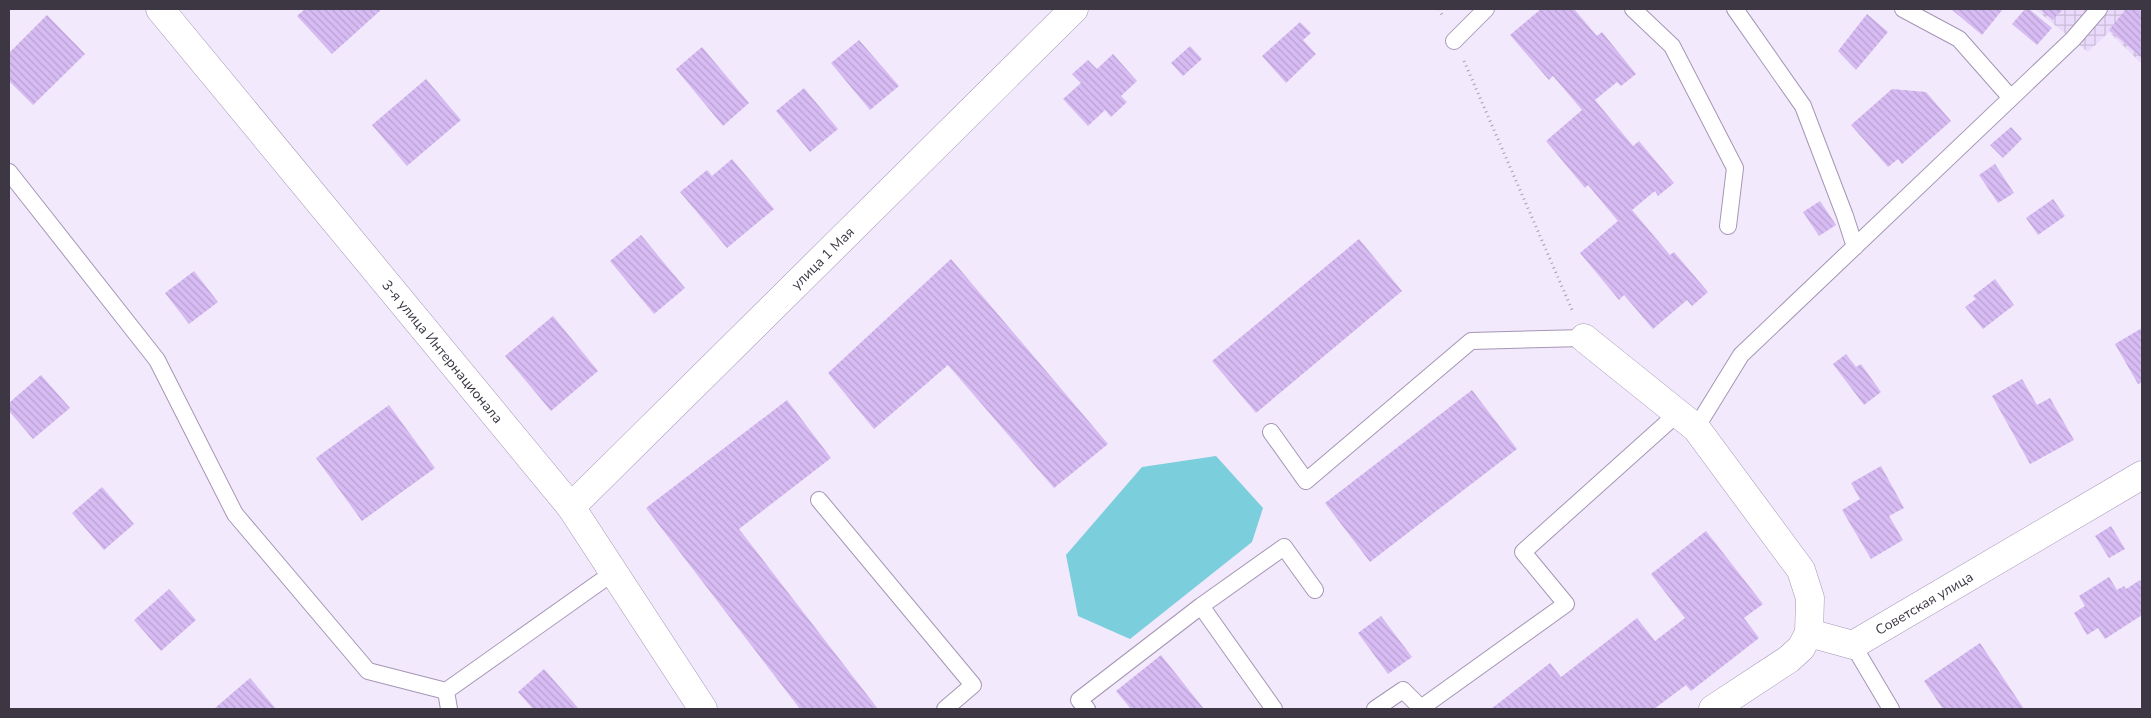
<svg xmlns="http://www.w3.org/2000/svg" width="2151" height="718" font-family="'Nunito Sans',sans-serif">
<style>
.industrial{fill:url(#industrial-grid)}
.water{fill:#7bcedc}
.building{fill:url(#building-back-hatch)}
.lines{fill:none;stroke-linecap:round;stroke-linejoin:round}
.lane-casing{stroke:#a596b5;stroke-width:18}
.street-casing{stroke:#a596b5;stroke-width:29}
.path{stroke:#a69eb0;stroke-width:3;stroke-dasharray:1 4;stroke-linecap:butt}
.lane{stroke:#fff;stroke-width:16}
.street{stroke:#fff;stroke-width:28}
.labels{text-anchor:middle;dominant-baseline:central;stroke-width:4.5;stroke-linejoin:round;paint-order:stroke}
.street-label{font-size:14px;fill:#3d3744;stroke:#f2e9fd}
</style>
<defs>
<pattern id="industrial-grid" width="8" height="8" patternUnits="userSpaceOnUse" patternTransform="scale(1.25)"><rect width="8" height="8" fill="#eadafb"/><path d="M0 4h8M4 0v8" fill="none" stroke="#cabcd8"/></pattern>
<pattern id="building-back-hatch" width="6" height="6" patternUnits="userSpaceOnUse" patternTransform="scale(1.25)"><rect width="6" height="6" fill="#d7bbf3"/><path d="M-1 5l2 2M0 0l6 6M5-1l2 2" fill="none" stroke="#b9a1d2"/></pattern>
</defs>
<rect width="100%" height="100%" fill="#f2e9fd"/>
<path class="industrial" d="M2035 9H2142V64L2109 32 2088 52Z"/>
<path class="water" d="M1216 456 1263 508 1252 542 1130 639 1078 616 1066 555 1142 467Z"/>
<path class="building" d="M305 9H382L332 54 297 16Z
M1541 9H1574L1597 36 1602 32 1636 74 1621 86 1617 82 1595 100 1633 146 1639 141 1674 183 1658 196 1655 191 1632 210 1670 255 1674 252 1708 292 1692 306 1687 300 1653 329 1624 295 1619 300 1580 253 1618 221 1588 185 1585 188 1546 141 1582 110 1553 76 1549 80 1510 35Z
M1951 9H2003L1982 35Z
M2025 9H2029L2052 28 2037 45 2012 24Z
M2040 9H2063L2053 20Z
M2126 9H2138L2142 12V58L2109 30Z
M1867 14 1888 32 1856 70 1838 51Z
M47 15 85 54 33 105 9 81V53Z
M1300 22 1311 33 1303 40 1316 54 1286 83 1262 56Z
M859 40 899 86 870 110 831 63Z
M1190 46 1202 59 1183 76 1171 63Z
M702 47 749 103 723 126 676 69Z
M1113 54 1137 81 1121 96 1127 102 1111 117 1105 110 1088 126 1063 99 1081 83 1072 74 1088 60 1097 69Z
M426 79 461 120 407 166 372 125Z
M804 88 838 129 810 152 776 111Z
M1892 89 1926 92 1951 121 1902 164 1898 159 1888 167 1851 125Z
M2011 127 2022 139 2003 158 1990 145Z
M732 159 774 209 727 248 680 192 707 170 712 176Z
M1995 164 2014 193 1998 203 1979 175Z
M2053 199 2065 216 2038 235 2026 218Z
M1820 201 1836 225 1819 236 1803 212Z
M641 235 685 288 654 314 610 261Z
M1359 239 1402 291 1256 413 1212 361Z
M951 259 1108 444 1054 488 948 365 874 429 828 373Z
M194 271 218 302 189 324 165 293Z
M1995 279 2014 305 1983 329 1965 307 1976 299 1973 296Z
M553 316 598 371 551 411 505 356Z
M2142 328V385L2141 383 2138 384 2115 344Z
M1846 354 1856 367 1861 364 1881 392 1864 405 1833 364Z
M41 375 70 408 33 439 9 411V403Z
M2022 379 2037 405 2050 398 2074 440 2030 464 1992 396Z
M1472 390 1517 449 1370 562 1325 503Z
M787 400 831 458 739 529 878 709H800L646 508Z
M389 405 435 468 362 521 316 458Z
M1881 466 1904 508 1889 516 1903 540 1871 559 1842 510 1860 499 1851 483Z
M102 487 134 524 104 550 72 513Z
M2111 526 2125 549 2109 558 2095 536Z
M1706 531 1763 604 1744 618 1759 638 1691 691 1686 685 1654 709H1491L1550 663 1561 677 1637 618 1655 641 1685 618 1651 574Z
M2109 577 2117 590 2124 586 2126 589 2140 580 2142 583V615L2105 639 2098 628 2087 635 2074 613 2085 606 2079 596Z
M169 589 196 620 161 651 134 620Z
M1381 616 1412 657 1388 674 1358 633Z
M1980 643 2024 709H1943L1924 681Z
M1161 655 1204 709H1131L1116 691Z
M544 669 579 709H533L518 692Z
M250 678 276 709H216L215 708Z"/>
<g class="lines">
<g class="lane-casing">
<path id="lane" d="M1633 9 1672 46 1735 168 1728 226
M1735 9 1803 106 1845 216 1855 247
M1903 9 1959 39 2011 98
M1454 41 1486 9
M9 172 157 360 235 514 368 671 446 691 614 572
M1696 428 1741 355 2073 39 2099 9
M1271 432 1306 481 1471 341 1584 338
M819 500 973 685 945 709
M1201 606 1284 547 1315 590
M1853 645 1891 709
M446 691 449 709
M1087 709 1079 700 1201 606 1274 709
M1375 709 1403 690 1421 708
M1422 709 1421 708 1566 604 1523 552 1678 413"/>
</g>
<g class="street-casing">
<g id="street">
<path id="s1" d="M160 9 571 507 703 709"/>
<path d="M1584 338 1696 428 1801 570 1810 598 1809 633 1801 648 1789 659 1713 709"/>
<path id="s2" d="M571 507 1074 9"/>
<path id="s3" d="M1809 633 1853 645 2142 475"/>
</g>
</g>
<path class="path" d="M1439 9 1443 17
M1464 61 1573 312"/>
<use href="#lane" class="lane"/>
<use href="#street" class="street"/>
</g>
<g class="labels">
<g class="street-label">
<text stroke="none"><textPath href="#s2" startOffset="354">улица 1 Мая</textPath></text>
<text stroke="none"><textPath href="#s1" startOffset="444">3-я улица Интернационала</textPath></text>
<text stroke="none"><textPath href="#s3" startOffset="128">Советская улица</textPath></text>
</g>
</g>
<rect width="2151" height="718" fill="none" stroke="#3d3744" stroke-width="20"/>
</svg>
